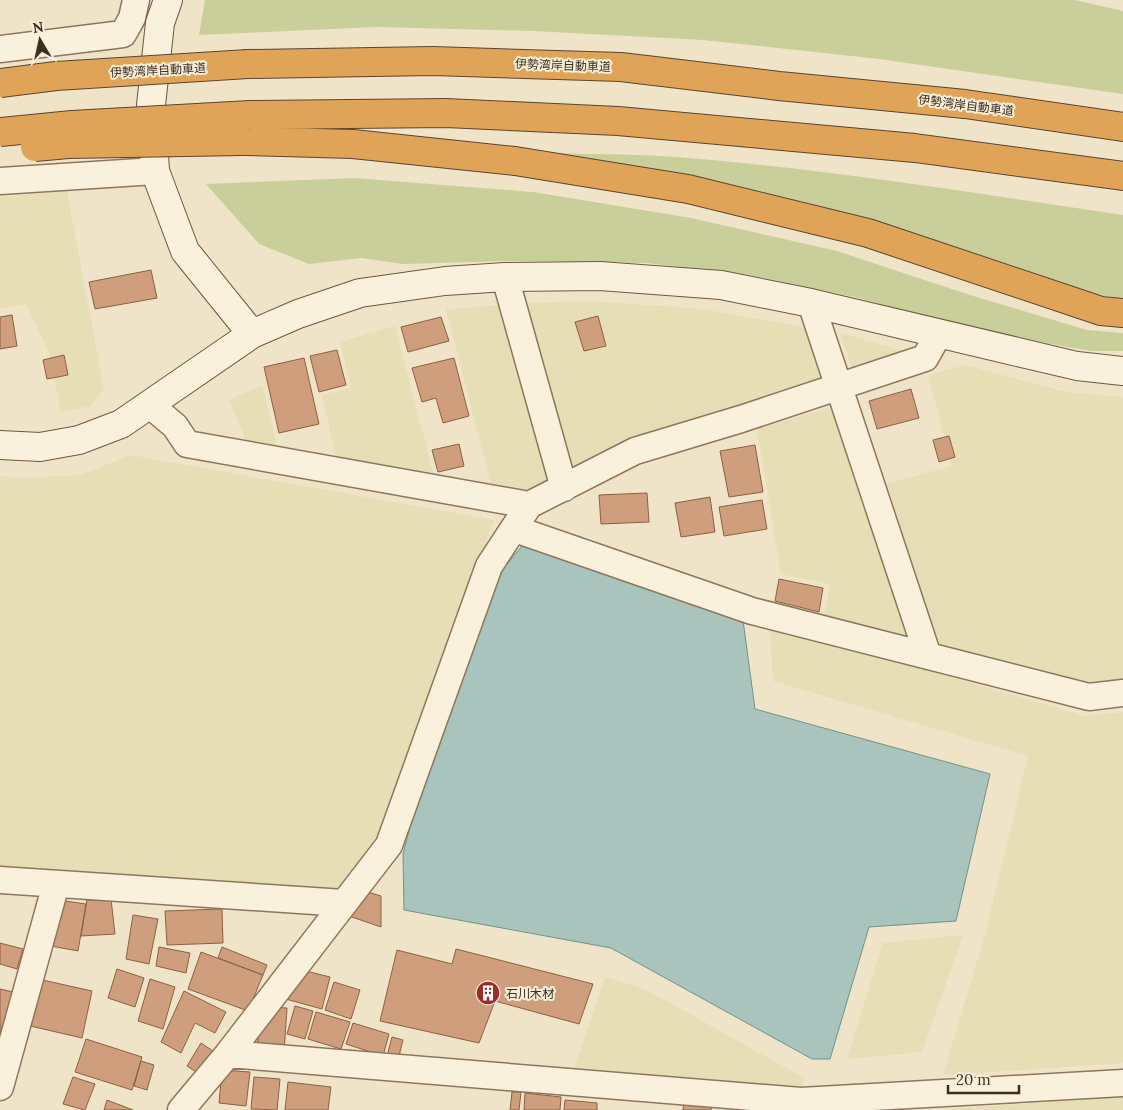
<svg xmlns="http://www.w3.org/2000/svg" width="1123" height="1110" font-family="Lora,'Noto Sans JP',serif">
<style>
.farmland{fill:#e6deb5}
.green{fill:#c9cf9b}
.water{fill:#a9c4bc;stroke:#6f938a}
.building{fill:#cf9f7d;stroke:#8d5f41}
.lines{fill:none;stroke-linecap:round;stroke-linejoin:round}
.street-casing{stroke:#8d765c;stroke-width:29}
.secondary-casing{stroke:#6f573f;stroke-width:30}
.highway-casing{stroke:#5b4430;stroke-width:30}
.street{stroke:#faf1dc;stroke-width:26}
.secondary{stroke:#faf1dc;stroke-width:28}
.highway{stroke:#e0a458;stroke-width:28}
.highway-bridge-casing{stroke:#5b4430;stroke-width:30;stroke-linecap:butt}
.highway-bridge{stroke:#e0a458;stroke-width:28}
.labels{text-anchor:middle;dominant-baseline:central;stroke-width:4;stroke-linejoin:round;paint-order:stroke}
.street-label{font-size:12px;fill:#3d2e20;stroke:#f7eed8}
.poi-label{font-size:12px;fill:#3d2e20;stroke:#f7eed8;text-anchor:start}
</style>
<rect width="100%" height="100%" fill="#f0e4c8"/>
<path class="farmland" d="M67 191 104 389 90 406 61 412 49 352 26 304 0 309V197Z
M590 301 702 309 822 330 839 380 570 474 527 303Z
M508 305 555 486 509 491 492 489 446 309Z
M395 326 435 480 338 465 322 395 351 388 340 342Z
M840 333 918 355 855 375Z
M965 365 1066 392 1123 397V687L1090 691 939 651 887 484 952 466 928 375Z
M262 385 278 451 247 443 229 400Z
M848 402 926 645 824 618 830 584 781 574 757 429Z
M131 455 494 520 382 840 339 893 0 868V476L13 478 81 475Z
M770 624 1085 716 1123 712V1063L943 1075 985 935 1028 756 773 681Z
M963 935 922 1052 847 1059 883 943Z
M605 977 647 990 804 1078 800 1095 572 1075Z
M1123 1097V1110H934Z"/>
<path class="green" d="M205 0H1075L1123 11V94L879 59 703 40 534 31 377 27 199 35Z
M549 153C592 154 635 154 677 157 826 169 976 193 1123 215V300L1068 287 979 255 852 215Z
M354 178 533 192 691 218 837 251 970 295 1087 330 1123 333V351H1091L970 330 855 297 748 275 646 263 509 261 403 264 361 258 309 264 259 244 206 184Z"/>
<path class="water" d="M526 541 742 613 755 709 990 774 956 921 869 927 830 1059H812L611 948 404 910 403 854 417 799 487 597 503 569Z"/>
<path class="building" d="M151 270 157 298 95 309 89 282Z
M12 315 17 346 0 349V317Z
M598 316 606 346 584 351 575 322Z
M441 317 449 341 408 352 401 327Z
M337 350 346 385 319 392 310 356Z
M64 355 68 375 47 379 43 360Z
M304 358 319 424 279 433 264 367Z
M454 358 469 416 443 423 436 398 422 402 412 368Z
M911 389 919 418 877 429 869 401Z
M949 436 955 457 939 462 933 440Z
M459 444 464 466 438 472 432 450Z
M755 445 763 492 729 497 720 451Z
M647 493 649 522 601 524 599 495Z
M710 497 715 532 681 537 675 503Z
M762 500 767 529 724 536 719 507Z
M779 579 823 588 819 612 775 601Z
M364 891 381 896V927L349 916Z
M111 899 115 934 81 936 87 900Z
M58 900 86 904 78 951 51 946Z
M222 909 223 943 167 945 165 911Z
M133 915 158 919 149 964 126 959Z
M0 943 23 949 17 969 0 964Z
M159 947 190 953 186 973 156 966Z
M222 947 267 965 263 975 218 958Z
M456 949 593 984 579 1024 495 1001 479 1043 380 1021 397 950 452 964Z
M201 952 263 975 248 1011 188 989Z
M117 969 144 978 135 1007 108 998Z
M302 970 330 977 322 1009 282 998Z
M38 979 92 991 82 1038 26 1025Z
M150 979 175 987 163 1029 138 1021Z
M334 982 360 990 351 1019 325 1010Z
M0 989 13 992 2 1034 0 1033Z
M184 991 226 1012 215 1033 195 1023 181 1053 161 1042Z
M295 1006 313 1011 305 1039 287 1034Z
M269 1007 287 1008 284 1053 257 1051 259 1022Z
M316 1012 350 1022 341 1049 308 1039Z
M353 1023 389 1034 383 1056 346 1044Z
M392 1037 403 1040 398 1060 387 1056Z
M86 1039 142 1057 132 1090 75 1072Z
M201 1043 213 1051 199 1074 187 1066Z
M141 1061 154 1065 147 1090 134 1086Z
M222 1070 250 1072 246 1106 219 1103Z
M73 1077 95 1084 85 1110 63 1104Z
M254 1077 280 1079 277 1110 251 1109Z
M288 1082 331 1087 328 1110H285Z
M512 1092H521L519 1110H510Z
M525 1093 561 1097 560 1110H524Z
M684 1099 712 1104 711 1110H683Z
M107 1100 133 1110H104Z
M565 1100 597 1103V1110H564Z"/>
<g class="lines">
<g class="street-casing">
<path id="street" d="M0 49 123 34 132 18 136 0
M0 181 155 171
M505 277 564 488
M811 303 928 656
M150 405 175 426 187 444 529 505
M515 529 752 611 1089 697 1123 693
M0 880 344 903
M228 1054 801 1101 1123 1083
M0 1087 56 884
M181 1110 228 1054 389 845 489 566 529 505 635 451 741 419 925 358 938 335"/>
</g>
<g class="secondary-casing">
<path id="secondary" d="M168 0 160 23 151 105 155 171 185 251 252 334
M0 445 40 447 79 440 121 424 252 334 298 314 360 293 445 281 505 277 600 276 721 285 811 303 1077 366 1123 371"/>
</g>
<g class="highway-casing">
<path id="highway" d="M248 64 433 61 621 67 779 86 965 104 1123 127
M250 115 446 113 618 121 915 148 1123 176
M243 141 353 144 515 161 688 189 868 233 1101 311 1123 313"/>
</g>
<use href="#street" class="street"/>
<use href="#secondary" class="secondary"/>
<use href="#highway" class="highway"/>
<g class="highway-bridge-casing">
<path id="highway-bridge" d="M0 83 56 76 248 64
M0 132 72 125 250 115
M35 147 68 144 243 141"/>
</g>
<use href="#highway-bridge" class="highway-bridge"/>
</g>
<defs>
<g id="building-disc" transform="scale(1.25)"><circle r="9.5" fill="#9e2a2b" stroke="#f7eed8"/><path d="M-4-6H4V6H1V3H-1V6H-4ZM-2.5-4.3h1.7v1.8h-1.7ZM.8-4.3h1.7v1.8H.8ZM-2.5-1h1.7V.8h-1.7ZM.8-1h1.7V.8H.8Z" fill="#fff"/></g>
</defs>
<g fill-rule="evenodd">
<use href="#building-disc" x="488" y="993"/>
</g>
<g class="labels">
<g class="street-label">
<text transform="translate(563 65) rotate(2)">伊勢湾岸自動車道</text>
<text transform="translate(158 70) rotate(-3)">伊勢湾岸自動車道</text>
<text transform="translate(966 105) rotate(7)">伊勢湾岸自動車道</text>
</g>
<g class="poi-label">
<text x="506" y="993">石川木材</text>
</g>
</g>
<g transform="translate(40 40) rotate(351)" stroke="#f7eed8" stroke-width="4" paint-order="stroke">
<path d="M0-4L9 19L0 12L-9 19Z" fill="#3d2e20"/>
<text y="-8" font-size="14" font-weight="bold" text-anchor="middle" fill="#3d2e20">N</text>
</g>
<path d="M948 1085v8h71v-8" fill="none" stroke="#3d2e20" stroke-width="2.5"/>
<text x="956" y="1085" font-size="15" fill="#3d2e20" stroke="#f7eed8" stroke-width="4" paint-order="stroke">20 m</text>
</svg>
